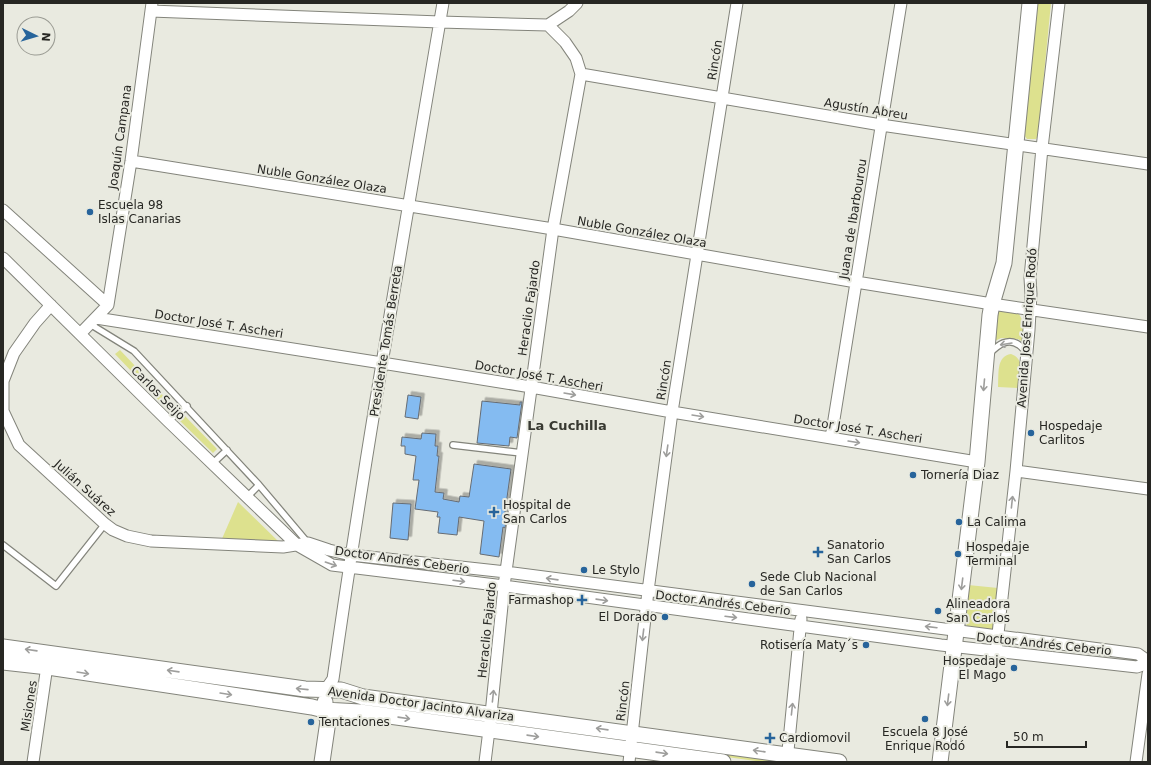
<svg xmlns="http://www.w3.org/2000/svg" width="1151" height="765" font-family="'DejaVu Sans',sans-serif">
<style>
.green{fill:#dde18e}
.building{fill:#84bbf1;stroke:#666c73;filter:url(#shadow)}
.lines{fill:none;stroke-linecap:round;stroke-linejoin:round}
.lane-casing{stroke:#83847b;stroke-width:8}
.street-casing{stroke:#83847b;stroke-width:13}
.secondary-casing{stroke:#83847b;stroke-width:17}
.lane{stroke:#fff;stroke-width:5.5}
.street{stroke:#fff;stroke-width:11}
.secondary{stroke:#fff;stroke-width:15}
.oneway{stroke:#9e9e9c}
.poi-dot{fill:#27649b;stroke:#e9eae0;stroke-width:1.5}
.labels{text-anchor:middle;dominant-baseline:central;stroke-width:4;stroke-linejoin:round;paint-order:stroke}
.street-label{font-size:12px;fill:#272723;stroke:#e9eae0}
.poi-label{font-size:12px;fill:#272723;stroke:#e9eae0;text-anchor:start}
.neighbourhood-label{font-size:13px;font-weight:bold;fill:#383931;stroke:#e9eae0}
</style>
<defs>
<filter id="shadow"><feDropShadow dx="3.5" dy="-3.5" stdDeviation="0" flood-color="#0004"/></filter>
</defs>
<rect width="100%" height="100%" fill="#e9eae0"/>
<path class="green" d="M1037 3H1051L1038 136 1036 139H1027L1024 135Z
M997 311 1019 314C1025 323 1024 332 1023 342L1018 339 1001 338 991 343Z
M120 350 175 408 171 413 115 354Z
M1011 354C1026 359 1020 376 1018 388L998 387C999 374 996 356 1011 354Z
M184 415 217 449 213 453 179 420Z
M238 502 279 542 221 541Z
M968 585 998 588 995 630 968 627 964 620Z
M647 743 775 760V761L763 762 647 746Z"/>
<path class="building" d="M408 395 421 397 418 419 405 417Z
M482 401 520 405V402H522L517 438 510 437 509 446 477 443Z
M422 433 436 434 435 446H438L437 456H439L435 492 444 493 443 499 459 502 460 496 469 497 474 464 511 469 504 519H506L505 528 503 527 499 557 480 554 484 521 459 517 457 535 438 533 440 517H437L438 512 415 509 419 480H413L416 456 405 454V446H401L402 437 421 439Z
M393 503 411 504 408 540 390 538Z"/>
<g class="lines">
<g class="lane-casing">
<path id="lane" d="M90 324 134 351 259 485 308 543
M990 353C998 345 1008 337 1019 345 1022 347 1024 350 1026 352
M168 421 187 406
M453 445 522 453
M212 464 227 450
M247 497 259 485
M3 545 56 586 105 524"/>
</g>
<g class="street-casing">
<path id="street" d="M151 11 440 22 548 25
M548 25 569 11 577 3
M581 74 881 125 1148 164
M131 161 553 229 856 282 992 304 1148 327
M3 210 108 305
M3 258 168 421 297 545 332 565 504 586 941 645 1137 667 1148 663
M51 305 35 323 14 353 3 381V411L19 445 105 524 113 530 127 536 151 541 283 547 308 543 329 550 351 555 506 572 1138 654 1148 661
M96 318 382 363 531 387 672 412 977 462
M80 334 108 305 131 161 152 3
M831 438 901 3
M1016 471 1148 489
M996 652 1016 471 1029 330 1031 294 1030 278 1042 148 1059 3
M326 689 333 679C365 453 405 228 443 3
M787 761 801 619
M33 762 48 659
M485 762 491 714 504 586 553 229 581 74 576 58 565 42 548 25
M629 762 648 591 672 412 737 3
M1136 762 1148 674"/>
</g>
<g class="secondary-casing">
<path id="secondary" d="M3 647 305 689 341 690 363 697 839 762
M3 662 48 667 312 707 324 710 360 712 723 762
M322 762 328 721 324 710 325 702
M940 762 977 462 990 315 992 304 1004 263 1030 3"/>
</g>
<use href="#lane" class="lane"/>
<use href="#street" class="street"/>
<use href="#secondary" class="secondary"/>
</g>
<defs><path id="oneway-shaft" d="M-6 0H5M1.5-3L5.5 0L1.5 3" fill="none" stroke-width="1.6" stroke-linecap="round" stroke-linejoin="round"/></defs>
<g class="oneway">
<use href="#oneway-shaft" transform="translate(1006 344) rotate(171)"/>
<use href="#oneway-shaft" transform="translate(984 385) rotate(95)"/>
<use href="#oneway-shaft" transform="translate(570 394) rotate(10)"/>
<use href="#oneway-shaft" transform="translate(698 416) rotate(9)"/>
<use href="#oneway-shaft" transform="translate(854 442) rotate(9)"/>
<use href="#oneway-shaft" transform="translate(667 451) rotate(98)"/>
<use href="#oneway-shaft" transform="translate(1012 502) rotate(-84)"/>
<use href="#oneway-shaft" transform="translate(331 564) rotate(19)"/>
<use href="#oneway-shaft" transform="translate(552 579) rotate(-172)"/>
<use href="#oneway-shaft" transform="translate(459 581) rotate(7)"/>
<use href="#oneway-shaft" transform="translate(962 584) rotate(97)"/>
<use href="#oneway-shaft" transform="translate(602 600) rotate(8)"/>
<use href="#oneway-shaft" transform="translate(731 617) rotate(7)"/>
<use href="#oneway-shaft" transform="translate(931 627) rotate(-173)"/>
<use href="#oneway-shaft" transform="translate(643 635) rotate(97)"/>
<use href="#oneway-shaft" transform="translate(31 650) rotate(-172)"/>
<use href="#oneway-shaft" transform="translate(173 671) rotate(-172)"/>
<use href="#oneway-shaft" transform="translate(83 673) rotate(9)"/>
<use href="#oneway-shaft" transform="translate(302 689) rotate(-174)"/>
<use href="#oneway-shaft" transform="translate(226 694) rotate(9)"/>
<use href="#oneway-shaft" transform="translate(493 696) rotate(-84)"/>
<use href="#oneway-shaft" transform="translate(948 700) rotate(97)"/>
<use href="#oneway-shaft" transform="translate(792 709) rotate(-84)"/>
<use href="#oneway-shaft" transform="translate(404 718) rotate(8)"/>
<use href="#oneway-shaft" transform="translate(602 729) rotate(-172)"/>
<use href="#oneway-shaft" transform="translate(533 736) rotate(8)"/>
<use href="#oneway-shaft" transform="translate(759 751) rotate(-172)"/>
<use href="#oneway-shaft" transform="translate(662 753) rotate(8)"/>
</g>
<g class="poi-dot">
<circle cx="90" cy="212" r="4"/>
<circle cx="1031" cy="433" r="4"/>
<circle cx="913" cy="475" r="4"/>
<path d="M492 506h4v4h4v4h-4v4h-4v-4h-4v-4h4z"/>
<circle cx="959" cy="522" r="4"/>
<path d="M816 546h4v4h4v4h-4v4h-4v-4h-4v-4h4z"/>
<circle cx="958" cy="554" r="4"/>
<circle cx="584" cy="570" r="4"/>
<circle cx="752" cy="584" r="4"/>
<path d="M580 594h4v4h4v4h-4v4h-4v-4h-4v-4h4z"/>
<circle cx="938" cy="611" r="4"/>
<circle cx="665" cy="617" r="4"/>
<circle cx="866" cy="645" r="4"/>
<circle cx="1014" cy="668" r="4"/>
<circle cx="925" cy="719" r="4"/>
<circle cx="311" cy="722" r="4"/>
<path d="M768 732h4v4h4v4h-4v4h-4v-4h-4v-4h4z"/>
</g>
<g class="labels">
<g class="street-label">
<text transform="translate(715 60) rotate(-81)">Rincón</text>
<text transform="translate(866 109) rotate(9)">Agustín Abreu</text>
<text transform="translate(120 137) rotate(-82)">Joaquín Campana</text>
<text transform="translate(322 179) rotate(9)">Nuble González Olaza</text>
<text transform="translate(853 219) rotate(-81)">Juana de Ibarbourou</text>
<text transform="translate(642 232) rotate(10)">Nuble González Olaza</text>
<text transform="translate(529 308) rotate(-82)">Heraclio Fajardo</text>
<text transform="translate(219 324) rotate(9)">Doctor José T. Ascheri</text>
<text transform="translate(1027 328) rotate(-86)">Avenida José Enrique Rodó</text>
<text transform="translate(386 341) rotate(-81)">Presidente Tomás Berreta</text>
<text transform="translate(539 376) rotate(10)">Doctor José T. Ascheri</text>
<text transform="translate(664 380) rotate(-81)">Rincón</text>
<text transform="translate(158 393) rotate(45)">Carlos Seijo</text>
<text transform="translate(858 429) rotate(9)">Doctor José T. Ascheri</text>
<text transform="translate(85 488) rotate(42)">Julián Suárez</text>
<text transform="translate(402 560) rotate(8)">Doctor Andrés Ceberio</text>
<text transform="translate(723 603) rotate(7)">Doctor Andrés Ceberio</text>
<text transform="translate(487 630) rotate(-84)">Heraclio Fajardo</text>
<text transform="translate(1044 644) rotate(6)">Doctor Andrés Ceberio</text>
<text transform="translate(623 701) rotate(-83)">Rincón</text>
<text transform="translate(421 704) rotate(8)">Avenida Doctor Jacinto Alvariza</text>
<text transform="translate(29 706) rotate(-81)">Misiones</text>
</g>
<g class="poi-label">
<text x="98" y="205">Escuela 98<tspan x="98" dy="14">Islas Canarias</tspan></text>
<text x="1039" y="426">Hospedaje<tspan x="1039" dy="14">Carlitos</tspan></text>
<text x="921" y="475">Tornería Diaz</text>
<text x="503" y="505">Hospital de<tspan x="503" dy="14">San Carlos</tspan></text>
<text x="967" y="522">La Calima</text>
<text x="827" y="545">Sanatorio<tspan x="827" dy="14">San Carlos</tspan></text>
<text x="966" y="547">Hospedaje<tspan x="966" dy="14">Terminal</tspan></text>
<text x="592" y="570">Le Stylo</text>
<text x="760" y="577">Sede Club Nacional<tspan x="760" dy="14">de San Carlos</tspan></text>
<text x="574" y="600" text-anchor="end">Farmashop</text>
<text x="946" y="604">Alineadora<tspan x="946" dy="14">San Carlos</tspan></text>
<text x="657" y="617" text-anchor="end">El Dorado</text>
<text x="858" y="645" text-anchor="end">Rotisería Maty´s</text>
<text x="1006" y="661" text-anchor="end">Hospedaje<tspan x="1006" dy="14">El Mago</tspan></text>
<text x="319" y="722">Tentaciones</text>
<text x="925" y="732" text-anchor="middle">Escuela 8 José<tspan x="925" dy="14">Enrique Rodó</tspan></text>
<text x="779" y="738">Cardiomovil</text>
</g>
<g class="neighbourhood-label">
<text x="567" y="425">La Cuchilla</text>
</g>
</g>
<rect width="1151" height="765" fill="none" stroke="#272723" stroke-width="8"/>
<g transform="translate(36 36) rotate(95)"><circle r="19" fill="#e9eae0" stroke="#9b9c94"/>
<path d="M0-3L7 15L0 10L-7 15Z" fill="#27649b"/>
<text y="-6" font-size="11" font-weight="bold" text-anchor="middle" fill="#272723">N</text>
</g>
<path d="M1007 741v6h79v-6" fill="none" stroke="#272723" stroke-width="2"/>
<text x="1013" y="741" font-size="12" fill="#272723" stroke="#e9eae0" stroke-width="3" paint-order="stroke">50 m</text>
</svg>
